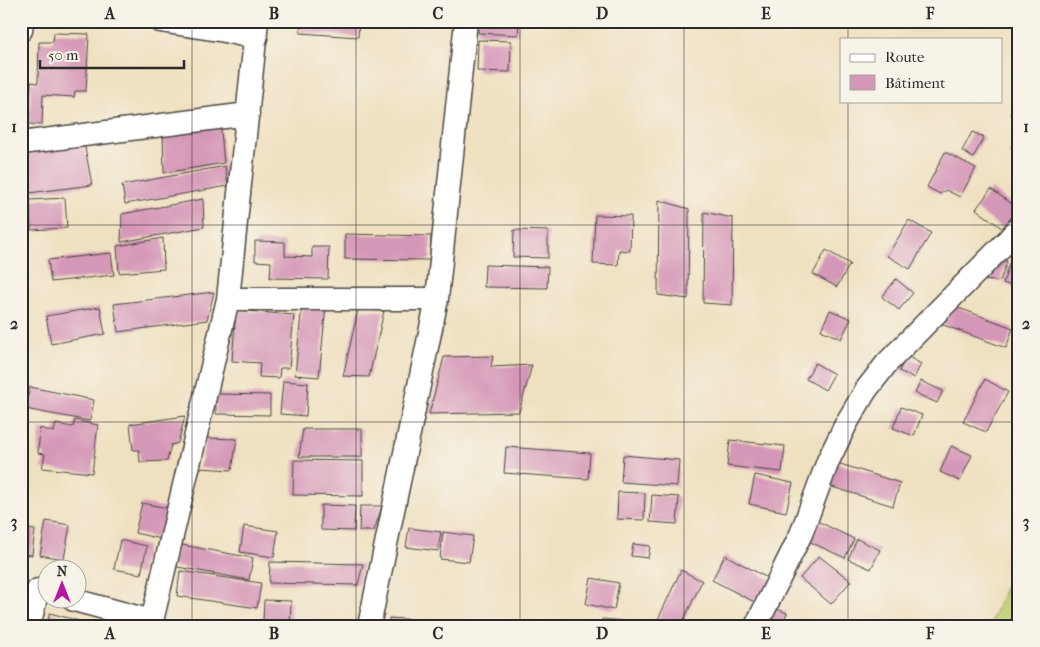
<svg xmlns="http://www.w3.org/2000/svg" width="1040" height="647" font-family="'IM FELL French Canon',serif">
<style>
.green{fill:#c0d275;stroke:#767e50}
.building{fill:#d597b7}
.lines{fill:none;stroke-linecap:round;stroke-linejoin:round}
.minor-casing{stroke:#484641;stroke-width:25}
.minor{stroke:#fff;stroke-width:22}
.grid{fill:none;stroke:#2b2b2b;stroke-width:1;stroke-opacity:0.55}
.neatline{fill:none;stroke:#2b2b2b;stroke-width:2}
.grid-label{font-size:16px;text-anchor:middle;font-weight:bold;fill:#2b2b2b}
</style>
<rect width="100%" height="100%" fill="#f7f3e8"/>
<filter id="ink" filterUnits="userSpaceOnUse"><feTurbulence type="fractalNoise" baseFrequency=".02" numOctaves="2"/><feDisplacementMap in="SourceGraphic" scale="10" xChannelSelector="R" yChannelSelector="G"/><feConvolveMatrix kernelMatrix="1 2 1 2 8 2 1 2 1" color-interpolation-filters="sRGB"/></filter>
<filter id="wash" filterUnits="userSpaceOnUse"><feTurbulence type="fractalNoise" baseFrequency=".0096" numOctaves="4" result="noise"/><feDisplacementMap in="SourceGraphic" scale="20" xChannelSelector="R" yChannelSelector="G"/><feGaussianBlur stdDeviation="1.12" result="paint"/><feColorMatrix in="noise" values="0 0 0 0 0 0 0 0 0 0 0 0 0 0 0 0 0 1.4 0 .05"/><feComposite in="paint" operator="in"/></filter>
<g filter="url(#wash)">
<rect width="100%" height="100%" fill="#efe0c0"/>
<path class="green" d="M1019 557V626H990L1009 577Z"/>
<g id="blocks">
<path class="building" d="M301 21H359L358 37 300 33Z
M479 21H519L518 35 478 33Z
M54 33 89 34 86 91H75L74 97 43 95 42 125 29 124 31 82 38 83 39 42H53Z
M478 40 511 41 510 72 477 71Z
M1019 105V119L1011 115Z
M220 121 224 163 164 173 163 131Z
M972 132 984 137 973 158 962 151Z
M1019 136V153L1011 148Z
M83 137 92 185 21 194 23 148Z
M945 152 976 168 960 197 946 190 940 194 927 187Z
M225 166 228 186 125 204 122 185Z
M991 189 1019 209V213L1003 229 976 209Z
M65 198 67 228 31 230 30 200Z
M203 199 204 227 121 242 122 214Z
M659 200 689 209 688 299 658 295Z
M704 212 733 218 732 305 703 303Z
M595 215 631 216 630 251 619 250 618 265 593 264Z
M909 220 931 233 910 269 887 256Z
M514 230 548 231V258L513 257Z
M345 234 431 236 430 260 345 259Z
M163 238 164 269 119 273 117 246Z
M255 241 285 242V256L312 257V247H329L328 279 270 278 271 262 255 261Z
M826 250 850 264 837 287 813 274Z
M111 253 114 275 51 282 48 260Z
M998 257 1007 261 1000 281 978 280Z
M1010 262 1019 264V288L1003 283Z
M485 265 548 267 547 288 484 287Z
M896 279 913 293 899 310 882 297Z
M214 292 207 320 118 332 114 304Z
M948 304 1013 328 1006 348 941 324Z
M302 305 326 306 319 377 295 375Z
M100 307 105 334 51 344 46 316Z
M236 310 294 315 289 368H280L279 378 259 377 260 363 232 361Z
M358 310 384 311 369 377 343 376Z
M830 310 851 319 841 339 821 330Z
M493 356 491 367 532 365 519 412 429 414 444 357Z
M907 356 921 364 914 378 899 371Z
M815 363 834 374 825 390 806 379Z
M985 379 1008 392 986 432 963 422Z
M283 381 308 383 306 416 280 414Z
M921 381 943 391 937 403 915 393Z
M30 387 94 400 90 421 25 409Z
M216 394 270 395V415L216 414Z
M901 407 922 415 914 436 893 428Z
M185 416 178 443 171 445 167 461 140 462 139 450H133L130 424Z
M75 420 98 425 92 473 42 468 45 454 38 453 40 428 54 432 56 424 73 427Z
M303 429H362V457H299Z
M206 438 237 439 232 470 200 468Z
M730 440 785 446 782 472 727 466Z
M951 446 972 455 960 481 940 472Z
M506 447 590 453 588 479 504 473Z
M623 455 679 460 677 486 621 482Z
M294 460 363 461V496L293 495Z
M834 462 900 483 893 506 826 485Z
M755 475 793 483 786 512 749 504Z
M618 492 645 493 644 520 617 519Z
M652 495 679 497 677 524 650 522Z
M142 503 167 508 161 539 135 533Z
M321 505 355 506 354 531 321 530Z
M360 506H382L374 531H359Z
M813 519 854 539 845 558 804 539Z
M46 521 70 525 64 559 40 555Z
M244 526 278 531 274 557 240 552Z
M21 528 35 530 32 555 21 554Z
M409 528 441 532 438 551 406 547Z
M443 532 473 536 469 562 440 559Z
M857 539 880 550 871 569 848 559Z
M120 540 147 546 141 574 114 569Z
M177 544 253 558 249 580 172 566Z
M633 544 650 546 648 558 631 556Z
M725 555 773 581 760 605 712 580Z
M819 556 851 581 831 604 800 578Z
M270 562 363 564 358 585 269 583Z
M681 570 702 581 681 626H655Z
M180 571 261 583 257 608 177 596Z
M591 578 619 583 614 610 586 604Z
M264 600 291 601 290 623 263 622Z
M775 608 787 613 782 626H767Z
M50 613 94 625V626H46Z
M114 618 132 626H112Z
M389 618 434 621 433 626H389Z
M602 619 624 621V626H601Z"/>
</g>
</g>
<g filter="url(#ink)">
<use href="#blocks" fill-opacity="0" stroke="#484641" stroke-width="1"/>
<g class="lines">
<g class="minor-casing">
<path id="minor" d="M160 21 225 31 256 38
M21 30 22 21
M21 143 248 114
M228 299H437
M74 600 152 621
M29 626 38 590
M154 626 152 621 228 299 257 21
M369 626 437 299 466 21
M756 626 801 534 828 461 846 424 866 390 887 363 1008 240 1019 227"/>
</g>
<use href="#minor" class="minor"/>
</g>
</g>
<path class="grid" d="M192 21V626M356 21V626M520 21V626M684 21V626M848 21V39M848 101V626M21 225H1019M21 422H1019"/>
<rect width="1040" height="647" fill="none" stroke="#f7f3e8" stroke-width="55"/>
<rect x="840" y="38" width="162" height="65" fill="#f7f3e8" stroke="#a5a39c"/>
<rect x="850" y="54" width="25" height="8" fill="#ffffff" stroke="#a5a39c"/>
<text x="885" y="62" font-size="15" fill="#2b2b2b">Route</text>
<rect x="850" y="75" width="25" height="15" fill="#d597b7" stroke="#a5a39c"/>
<text x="885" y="88" font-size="15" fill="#2b2b2b">Bâtiment</text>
<g transform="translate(62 584)"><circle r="24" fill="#f7f3e8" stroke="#a5a39c"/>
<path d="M0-4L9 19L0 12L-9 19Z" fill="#b5179e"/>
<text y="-8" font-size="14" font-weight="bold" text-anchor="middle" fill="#2b2b2b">N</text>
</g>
<path d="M40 60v8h144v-8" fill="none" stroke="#2b2b2b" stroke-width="2.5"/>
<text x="48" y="60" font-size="15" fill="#2b2b2b" stroke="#f7f3e8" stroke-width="4" paint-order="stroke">50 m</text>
<rect x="28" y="28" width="984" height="592" class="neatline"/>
<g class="grid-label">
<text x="110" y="19">A</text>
<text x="274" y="19">B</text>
<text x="438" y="19">C</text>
<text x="602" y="19">D</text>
<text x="766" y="19">E</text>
<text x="930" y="19">F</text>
<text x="14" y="132">1</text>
<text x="1026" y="132">1</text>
<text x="14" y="329">2</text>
<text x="1026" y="329">2</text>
<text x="14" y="527">3</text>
<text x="1026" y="527">3</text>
<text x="110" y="639">A</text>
<text x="274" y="639">B</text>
<text x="438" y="639">C</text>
<text x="602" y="639">D</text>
<text x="766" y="639">E</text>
<text x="930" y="639">F</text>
</g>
</svg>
